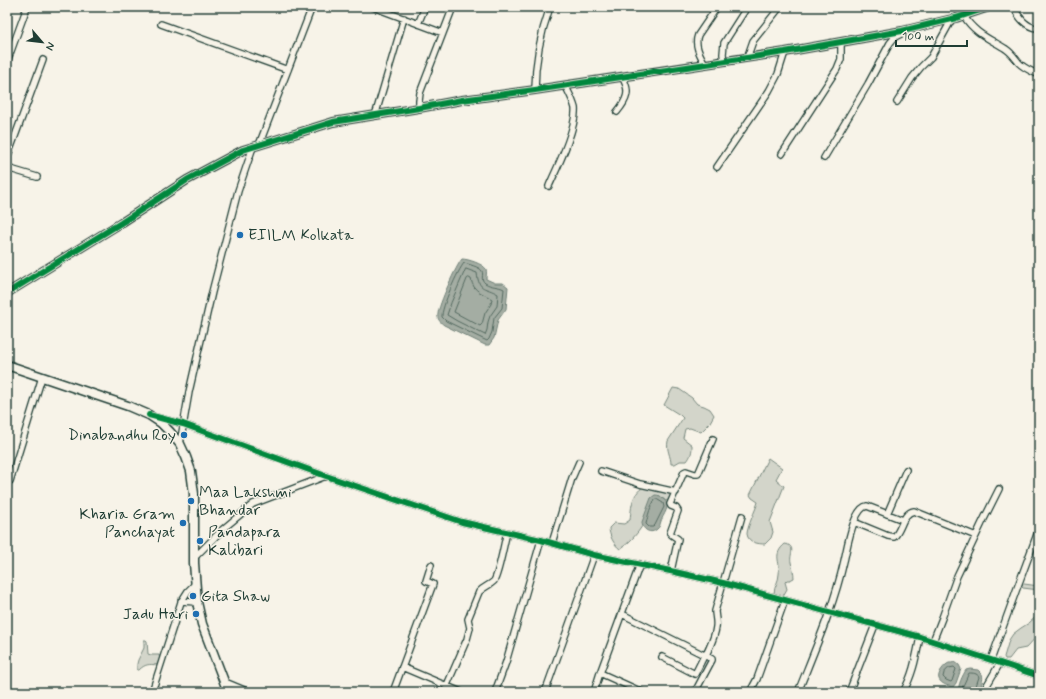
<svg xmlns="http://www.w3.org/2000/svg" width="1046" height="699" font-family="Mynerve,sans-serif">
<style>
.green{fill:#d3d5ca;stroke:#79897f}
.water{fill:#a4ada3;stroke:#6f8077}
.lines{fill:none;stroke-linecap:round;stroke-linejoin:round}
.shore{stroke:#546a60;stroke-width:1}
.minor-casing{stroke:#1f3d34;stroke-width:8}
.tertiary-casing{stroke:#1f3d34;stroke-width:10}
.secondary-casing{stroke:#1f3d34;stroke-width:11}
.minor{stroke:#f7f3e8;stroke-width:5.5}
.tertiary{stroke:#f7f3e8;stroke-width:7}
.secondary{stroke:#f7f3e8;stroke-width:8}
.cycleway-casing{stroke:#f7f3e8;stroke-width:8}
.cycleway{stroke:#00873e;stroke-width:6}
.poi-dot{fill:#1f6fb2;stroke:#f7f3e8;stroke-width:1.5}
.labels{text-anchor:middle;dominant-baseline:central;stroke-width:3;stroke-linejoin:round;paint-order:stroke}
.poi-label{font-size:16px;fill:#1f3d34;stroke:#f7f3e8;text-anchor:start}
</style>
<rect width="100%" height="100%" fill="#f7f3e8"/>
<filter id="ink" filterUnits="userSpaceOnUse"><feTurbulence type="fractalNoise" baseFrequency=".025" numOctaves="2"/><feDisplacementMap in="SourceGraphic" scale="8" xChannelSelector="R" yChannelSelector="G"/><feConvolveMatrix kernelMatrix="1 2 1 2 8 2 1 2 1" color-interpolation-filters="sRGB"/></filter>
<g filter="url(#ink)">
<path class="green" d="M673 388 679 389 692 398 697 404 704 406 710 409 714 415 709 424 701 432 690 428 685 429 683 438 692 445C692 452 691 456 687 461H680L675 464H671C671 456 666 450 668 441L683 418 680 415 664 405Z
M768 458 782 468 776 479 784 486 770 522 773 532 771 538 765 544C759 544 748 543 747 534 747 527 756 509 758 502L752 498 750 495Z
M651 482 658 484 673 492 670 499 666 501 659 495C649 515 639 537 620 549 614 545 609 535 609 528L614 523 624 524 630 520C632 501 632 492 651 482Z
M785 544C797 546 789 555 791 562 792 568 794 573 794 578L790 580H787L785 582 787 589 783 596H781L774 593C774 587 779 581 779 574 781 561 772 555 785 544Z
M1024 584 1039 586V590L1023 588 1020 585Z
M1039 614V634L1026 648 1016 650 1009 659H1005L1004 657 1007 647 1009 640 1013 634 1021 628 1029 623Z
M144 640H146L147 641 148 654 151 655H159L160 659 157 665C149 664 145 664 139 670H137V664L138 660 144 648Z"/>
<path class="water" d="M462 259C468 259 483 264 486 269 487 272 486 276 486 279L495 283H503L508 287 506 309 498 320 494 338 489 345H485L444 325C440 322 437 319 438 314 438 306 457 264 462 259Z
M655 495C659 495 660 496 663 499 672 505 664 513 661 521 660 524 660 527 657 529 651 535 642 530 642 522L651 498Z
M955 662 959 665 961 669 956 683 953 687C948 686 941 684 939 679 937 674 944 665 949 663 950 663 953 663 955 662Z
M970 669 978 670 982 674C984 680 981 686 978 692H959C957 686 963 675 966 670Z"/>
<g class="lines">
<path class="shore" d="M464 263C468 264 480 267 482 271 484 275 480 279 485 283 491 287 499 286 504 289L502 308 494 318 492 332 489 339 487 341 446 321 442 317C441 308 458 270 464 263Z
M466 269 477 273C479 292 485 286 498 294L497 306 490 316 488 322 487 330 485 335 457 321 447 315 451 303Z
M469 278 471 279C474 293 482 292 492 299L491 304 485 313 482 324 480 326 454 312 467 279Z
M658 500 663 503 664 507 655 525 653 527H649L646 524C648 516 650 505 656 499Z
M949 668 954 667 956 669 952 681 951 682 946 680 943 677 944 673Z
M962 692V688L968 675 969 673C973 673 977 673 979 677L974 692"/>
<g class="minor-casing">
<path id="minor" d="M373 7 443 33
M1014 7C1018 17 1026 27 1037 28L1039 27
M964 16C974 33 990 39 1006 49 1012 53 1015 58 1019 63 1025 69 1032 71 1039 75
M161 24 288 70
M418 24 425 7
M747 58 753 41 780 7
M724 61 723 54 724 43 747 7
M7 62 27 7
M705 64C700 55 694 45 698 35L717 7
M535 90C535 60 540 35 550 7
M897 102 912 78 921 67 931 57 952 19
M419 108V101L420 93 453 7
M617 112C627 100 631 91 622 77
M375 116 404 18
M259 145 312 7
M782 154 837 69 841 59V42
M7 158 43 60
M824 158 868 84 890 43 895 37 901 34 902 31
M717 167 769 91 778 74 785 52
M7 168 37 177
M549 186C557 168 577 127 575 108 573 100 569 93 565 85
M156 417 183 424 326 476 462 522 541 540 594 555 675 572 723 583 920 637 991 660 1039 676
M180 444 189 392 212 292 238 191 253 147
M601 471 640 484 676 492
M10 481 42 377
M887 514 906 470
M854 522 888 536 894 537C902 530 902 513 914 511L976 536
M552 543 572 478 579 462
M195 557 223 529 253 504 326 476
M671 571 678 539 672 535 670 533 678 511 676 508 671 506 670 504 684 472 686 471 695 474H698L713 439
M181 601 197 602
M622 614 712 659V660L695 692
M933 641 942 618 957 576 982 523 999 489
M706 655C710 646 715 637 716 627 717 621 715 616 715 611L742 516
M662 657 695 674 705 654
M991 660 1016 591 1039 529
M402 667 461 692
M600 673 642 692
M225 682 249 692
M152 692 181 602 188 591 195 584
M393 692 433 584 426 581 431 565
M444 692 467 639 470 628 468 619 479 592C483 587 489 586 494 581 499 573 504 543 507 532
M495 692 506 662 541 540
M545 692 594 555
M594 692 600 673 640 564
M750 692 757 679 785 600
M798 692C815 649 834 606 844 561 847 549 853 508 867 506L903 520
M849 692 875 625
M903 692C913 675 916 657 920 637
M983 692 1000 663"/>
</g>
<g class="tertiary-casing">
<path id="tertiary" d="M7 293 121 223 187 180 243 150 333 122 419 108 462 100 535 90 785 52 841 42 902 31 956 18 989 7"/>
</g>
<g class="secondary-casing">
<path id="secondary" d="M7 365 128 406 149 415 161 423 170 432 180 444 186 457 191 471 194 494V563L197 602 202 624 228 692"/>
</g>
<use href="#minor" class="minor"/>
<use href="#tertiary" class="tertiary"/>
<use href="#secondary" class="secondary"/>
<g class="cycleway-casing">
<path id="cycleway" d="M7 293 121 223 187 180 243 150 333 122 419 108 462 100 535 90 785 52 841 42 902 31 956 18 989 7
M149 415 183 424 326 476 462 522 541 540 594 555 675 572 723 583 920 637 991 660 1039 676"/>
</g>
<use href="#cycleway" class="cycleway"/>
</g>
</g>
<g class="poi-dot">
<circle cx="240" cy="235" r="4"/>
<circle cx="184" cy="435" r="4"/>
<circle cx="191" cy="501" r="4"/>
<circle cx="183" cy="523" r="4"/>
<circle cx="200" cy="541" r="4"/>
<circle cx="193" cy="596" r="4"/>
<circle cx="196" cy="614" r="4"/>
</g>
<g class="labels">
<g class="poi-label">
<text x="248" y="235">EIILM Kolkata</text>
<text x="176" y="435" text-anchor="end">Dinabandhu Roy</text>
<text x="199" y="492">Maa Lakshmi<tspan x="199" dy="18">Bhandar</tspan></text>
<text x="175" y="514" text-anchor="end">Kharia Gram<tspan x="175" dy="18">Panchayat</tspan></text>
<text x="208" y="532">Pandapara<tspan x="208" dy="18">Kalibari</tspan></text>
<text x="201" y="596">Gita Shaw</text>
<text x="188" y="614" text-anchor="end">Jadu Hari</text>
</g>
</g>
<rect width="1046" height="699" fill="none" stroke="#f7f3e8" stroke-width="24"/>
<rect x="12" y="12" width="1022" height="675" fill="none" stroke="#1f3d34" stroke-width="1.5" filter="url(#ink)"/>
<g transform="translate(42 42) rotate(118)" stroke="#f7f3e8" stroke-width="3" paint-order="stroke">
<path d="M0-3L7 15L0 10L-7 15Z" fill="#1f3d34"/>
<text y="-6" font-size="11" font-weight="bold" text-anchor="middle" fill="#1f3d34">N</text>
</g>
<path d="M896 40v6h71v-6" fill="none" stroke="#1f3d34" stroke-width="2"/>
<text x="902" y="40" font-size="12" fill="#1f3d34" stroke="#f7f3e8" stroke-width="3" paint-order="stroke">100 m</text>
</svg>
